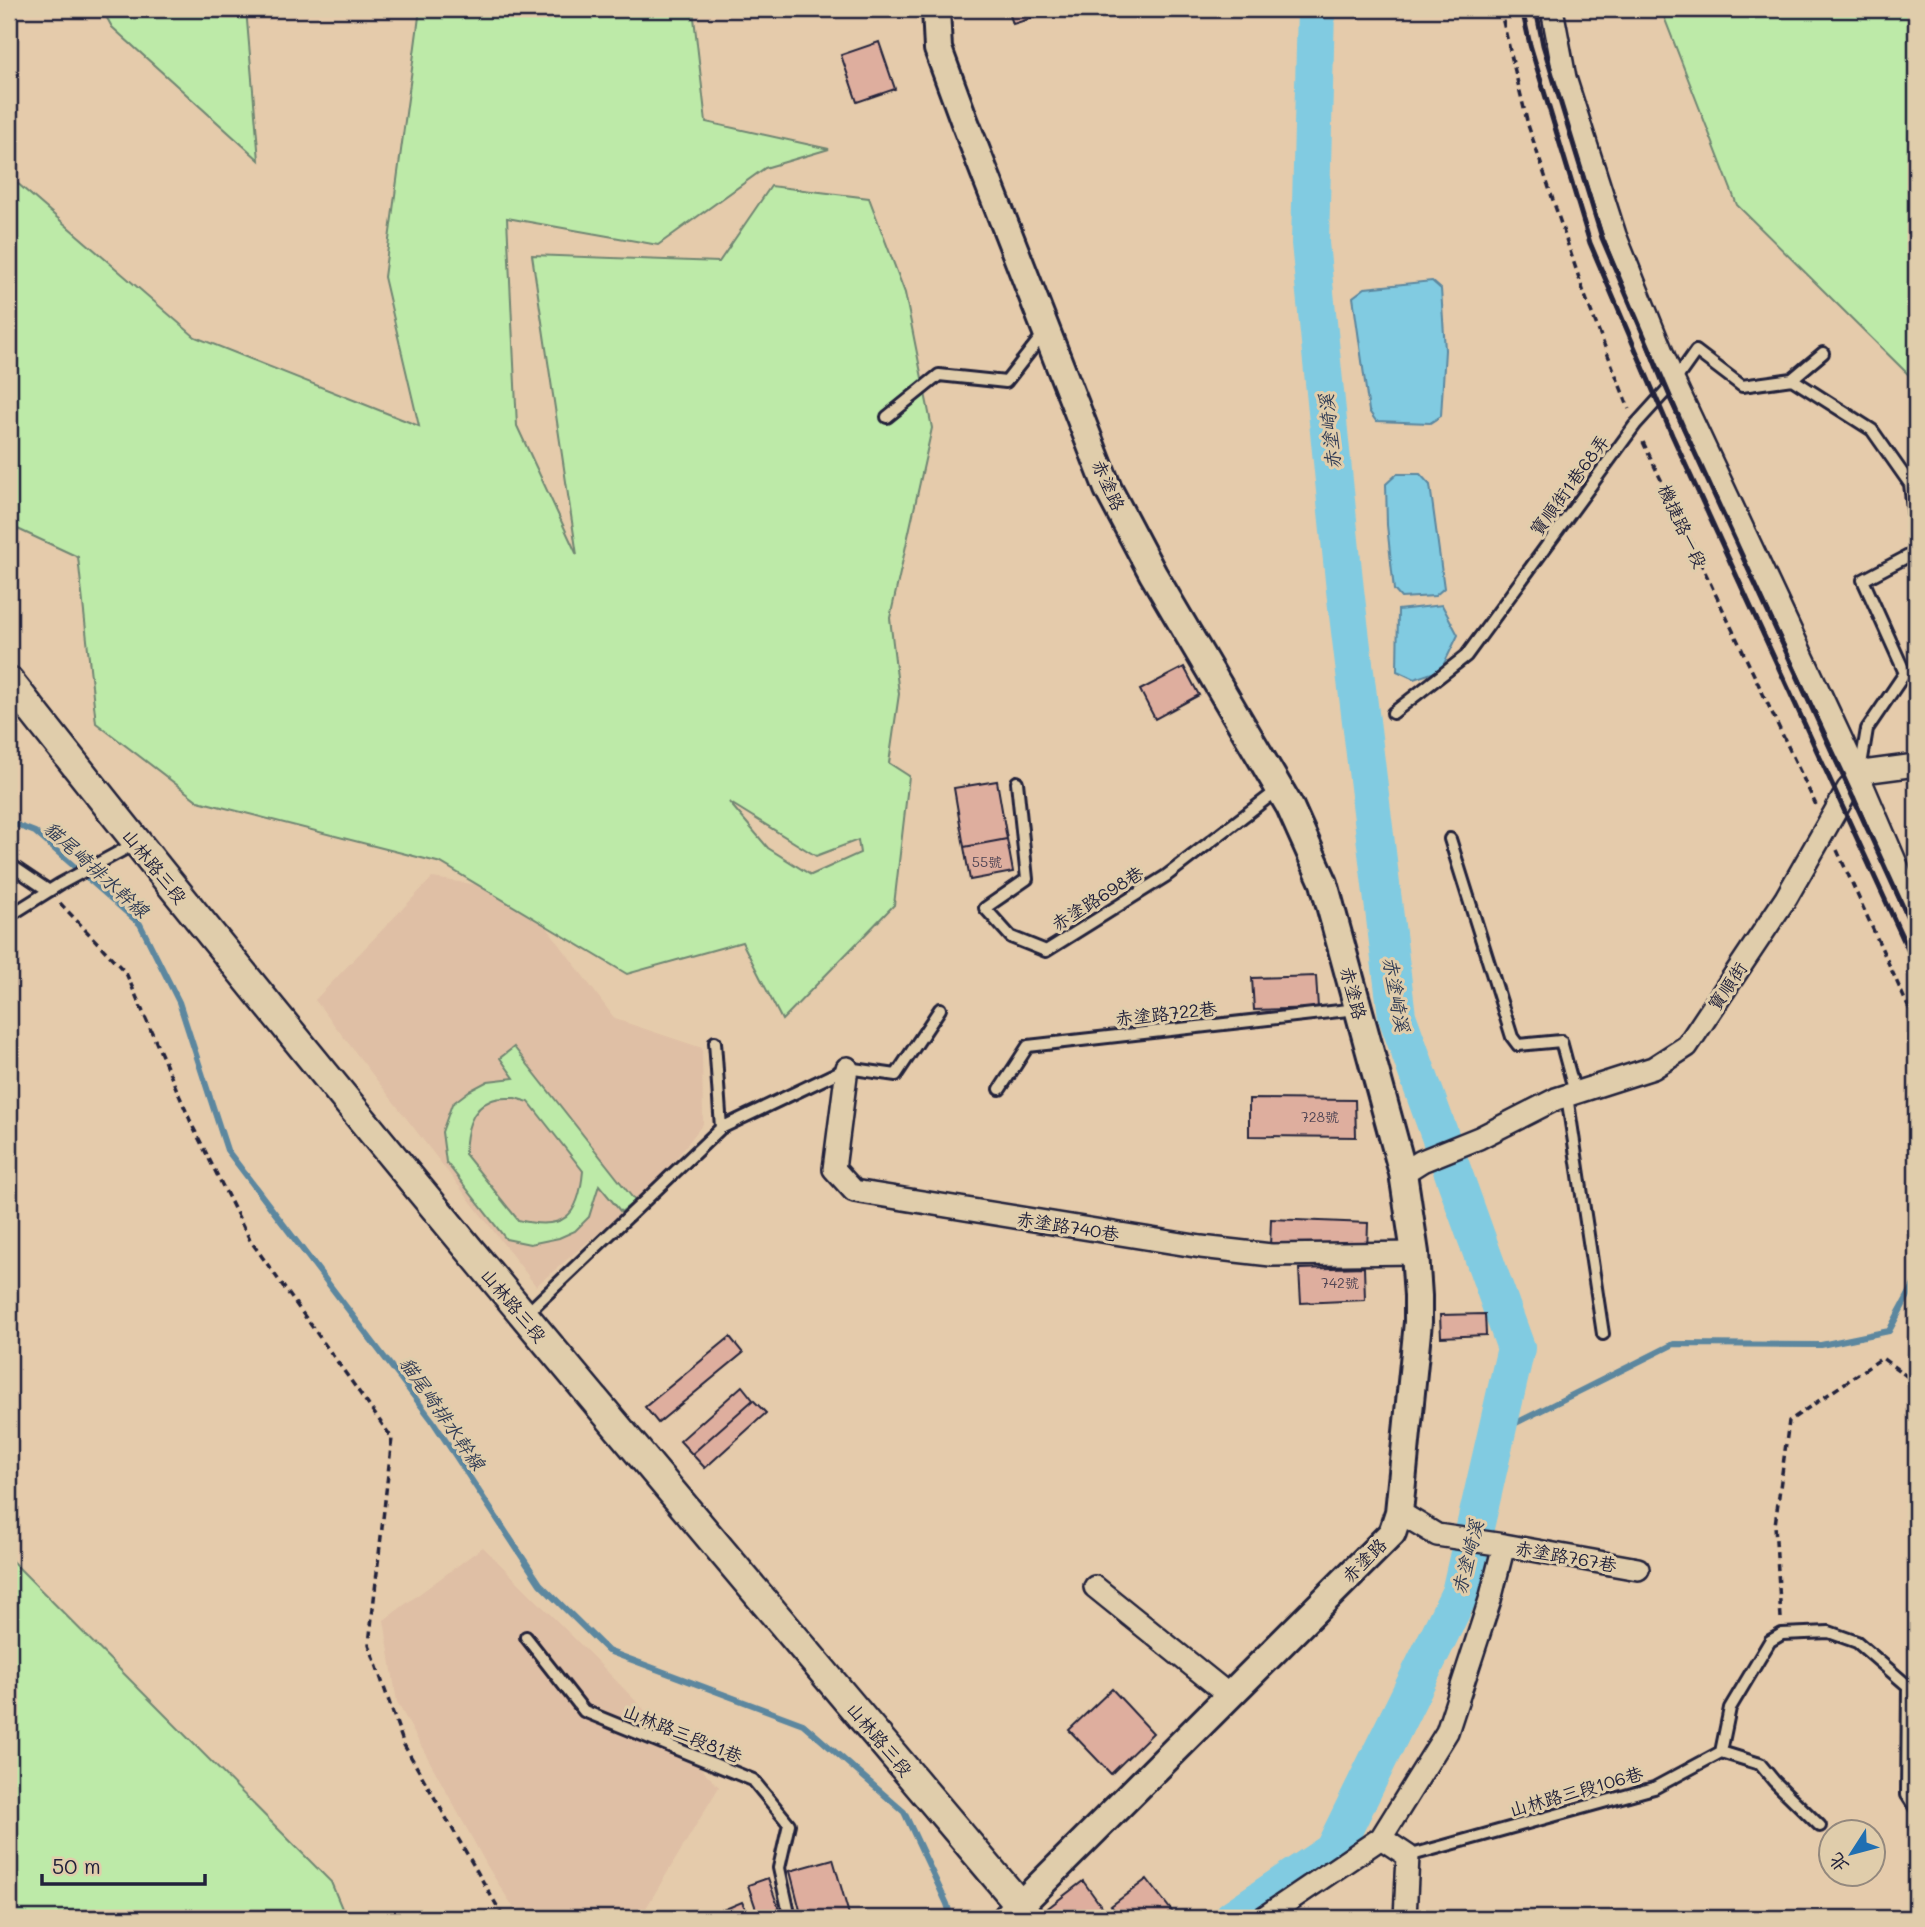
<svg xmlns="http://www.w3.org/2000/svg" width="1925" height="1927" font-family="Mali,'LXGW WenKai TC',sans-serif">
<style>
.built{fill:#dfbfa5}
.green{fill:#bdeaa8;stroke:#708672;stroke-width:2;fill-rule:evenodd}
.water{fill:#81cbe1;stroke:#5b879f;stroke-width:2}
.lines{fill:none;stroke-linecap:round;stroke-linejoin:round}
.stream{stroke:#5b879f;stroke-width:6}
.river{stroke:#81cbe1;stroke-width:38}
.building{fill:#deae9e;stroke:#22223b;stroke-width:2}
.service-casing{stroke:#22223b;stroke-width:16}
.minor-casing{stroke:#22223b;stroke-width:26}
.tertiary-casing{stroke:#22223b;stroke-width:32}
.secondary-casing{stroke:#22223b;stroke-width:33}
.path{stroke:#22223b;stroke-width:3.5;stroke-dasharray:7 5;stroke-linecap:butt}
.service{stroke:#e0cdab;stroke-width:10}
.minor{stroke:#e0cdab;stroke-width:21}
.tertiary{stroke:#e0cdab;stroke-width:26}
.secondary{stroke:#e0cdab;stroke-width:28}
.rail{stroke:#22223b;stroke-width:5}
.labels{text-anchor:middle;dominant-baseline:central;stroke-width:6;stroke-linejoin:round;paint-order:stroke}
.number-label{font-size:14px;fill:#514554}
.street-label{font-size:18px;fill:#22223b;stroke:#e0cdab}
.water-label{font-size:19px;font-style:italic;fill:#303b54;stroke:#e0cdab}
</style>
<rect width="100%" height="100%" fill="#e5cbab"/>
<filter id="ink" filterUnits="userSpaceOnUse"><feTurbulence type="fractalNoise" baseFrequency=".0143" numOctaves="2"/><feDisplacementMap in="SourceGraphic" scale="14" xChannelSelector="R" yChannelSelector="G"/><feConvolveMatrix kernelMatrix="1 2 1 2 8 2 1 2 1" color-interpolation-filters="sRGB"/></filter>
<g filter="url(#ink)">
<path class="built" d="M432 878 520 891 615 1019 702 1048 703 1124 656 1184 536 1286 315 1000Z
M483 1547 598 1662 719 1787 640 1918H520L489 1869 397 1702 384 1620Z"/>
<path class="green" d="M102 9H246L259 160 112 27Z
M420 9H693L706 122 829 149 765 168 658 245 507 218 517 426 577 555 532 255 719 262 771 186 869 198 905 293 932 428 890 618 899 694 889 763 909 776 894 905 782 1020 742 942 627 974 441 863 198 801 96 723 78 557 9 525V176L195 337 419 426 384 277ZM729 802 816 856 858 840 860 853 811 875 768 848Z
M1661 9H1916V382L1737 205Z
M514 1047 635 1201 621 1212 599 1185 589 1217 575 1231 559 1238 530 1244 506 1239 446 1162 442 1132 452 1104 469 1091 488 1081 514 1078 500 1058ZM515 1098 529 1102 583 1171C579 1217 564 1231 518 1220L465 1154C466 1133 469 1109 492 1100 498 1097 508 1098 515 1098Z
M9 1558 331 1882 346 1918H9Z"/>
<path class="water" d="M1432 281 1441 289 1445 350 1441 416 1430 423 1376 421 1369 411 1353 297 1365 288Z
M1397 474H1420L1430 485 1444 588 1435 596 1401 598 1394 590 1387 525 1386 484Z
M1442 605 1458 635 1441 670 1414 679 1397 671 1398 610Z"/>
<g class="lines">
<path class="stream" d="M9 822 35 832 140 924 179 1002 227 1150 432 1420 540 1584 608 1651 803 1724 904 1812 947 1904 951 1918
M1496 1433 1674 1344 1821 1345 1889 1331 1916 1281"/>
<path class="river" d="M1233 1918 1333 1851 1460 1593 1516 1348 1397 1016 1345 590 1310 243 1316 9"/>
</g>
<path class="building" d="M1008 9H1061L1013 24Z
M879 42 895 89 857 102 841 55Z
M1184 667 1199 695 1155 719 1140 690Z
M997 781 1007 839 964 847 954 788Z
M1007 839 1013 872 970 880 964 847Z
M1316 976 1318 1008 1254 1010 1252 978Z
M1249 1099 1355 1100 1356 1137 1249 1136Z
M1271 1219 1368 1223 1367 1251 1270 1247Z
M1364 1267 1365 1300 1301 1303 1299 1269Z
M1485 1314 1486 1335 1441 1337 1440 1315Z
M730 1337 743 1353 658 1423 645 1407Z
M742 1386 753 1400 692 1454 680 1441Z
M753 1400 766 1413 705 1468 692 1454Z
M1112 1689 1153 1733 1111 1774 1069 1730Z
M833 1859 850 1918H802L790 1871Z
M768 1878 782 1918H759L748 1885Z
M1147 1879 1177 1918H1121L1111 1906Z
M1083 1881 1104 1910 1093 1918H1056L1048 1908Z
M742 1902 750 1918H704Z
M1104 1910 1111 1918H1093Z"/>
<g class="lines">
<g class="service-casing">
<path id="service" d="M802 10 806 9
M1792 379 1872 430 1910 484 1916 535
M1792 379 1823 353
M887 417 939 375 1006 382 1045 332
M1393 713 1466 656 1635 425 1674 382 1696 351 1742 386 1792 379
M1860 771 1867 729 1905 673 1863 580 1916 552
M1017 782 1027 879 985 908 1011 937 1046 951 1166 876 1279 789
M1450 839 1512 1037 1518 1045 1561 1041 1575 1093
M9 864 49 891
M9 916 60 884 136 843
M715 1042 721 1128
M1000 1089 1028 1046 1357 1009
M1567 1096 1603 1334
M525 1315 721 1128 847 1068 896 1075 940 1009
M526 1637 584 1711 753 1780 789 1824 779 1868 790 1918
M1721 1752 1760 1764 1774 1781 1820 1826
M1408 1856 1654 1788 1721 1752 1730 1708 1770 1641 1782 1634 1829 1632 1857 1642 1908 1686 1907 1795 1916 1809"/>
</g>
<g class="minor-casing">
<path id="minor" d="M1552 9 1565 78 1615 235 1674 382 1859 777 1916 910
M847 1068 834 1169 854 1191 1201 1247 1271 1255 1415 1253
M1403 1173 1422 1161 1479 1138 1556 1099 1653 1068 1687 1046 1786 898 1848 789 1863 772 1916 765
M1399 1512 1437 1535 1504 1545 1638 1569
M1095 1587 1230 1696
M1020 1905 1035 1918
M1263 1918 1381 1838
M1405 1918 1408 1856 1381 1838 1447 1732 1490 1600 1504 1545"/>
</g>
<g class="tertiary-casing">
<path id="tertiary" d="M936 9 938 49 964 120 1108 489 1153 574 1290 807 1324 883 1403 1173 1415 1253 1418 1296V1322L1399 1512 1392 1533 1020 1905"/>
</g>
<g class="secondary-casing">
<path id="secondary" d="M9 681C336 1097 679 1501 1020 1905L1007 1918"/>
</g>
<path class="path" d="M1500 9 1528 125 1584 293 1629 409
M1643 442 1816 805
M1837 850 1916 1024
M60 903 126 973 193 1127 250 1240 392 1438 369 1644 404 1745 504 1918
M1781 1618 1775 1525 1789 1421 1882 1358 1916 1383"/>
<use href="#service" class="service"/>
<use href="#minor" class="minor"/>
<use href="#tertiary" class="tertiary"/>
<use href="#secondary" class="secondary"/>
<path class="rail" d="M1522 9 1530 45 1590 243 1672 435 1916 967
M1536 9 1543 45 1602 238 1684 429 1916 935"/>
</g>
</g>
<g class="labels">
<g class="number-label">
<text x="987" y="861">55號</text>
<text x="1320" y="1116">728號</text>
<text x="1340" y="1282">742號</text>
</g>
<g class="street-label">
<text transform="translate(1109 485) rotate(66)">赤塗路</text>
<text transform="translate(1569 485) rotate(-54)">寶順街1巷68弄</text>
<text transform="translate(1683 526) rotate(65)">機捷路一段</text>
<text transform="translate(155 866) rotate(51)">山林路三段</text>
<text transform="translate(1097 898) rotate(-32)">赤塗路698巷</text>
<text transform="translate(1727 986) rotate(-56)">寶順街</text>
<text transform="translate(1354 993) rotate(75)">赤塗路</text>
<text transform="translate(1166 1013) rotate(-6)">赤塗路722巷</text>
<text transform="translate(1068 1226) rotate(9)">赤塗路740巷</text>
<text transform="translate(514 1305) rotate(50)">山林路三段</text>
<text transform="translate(1566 1556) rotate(10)">赤塗路767巷</text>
<text transform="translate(1364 1560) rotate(-45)">赤塗路</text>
<text transform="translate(683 1733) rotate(22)">山林路三段81巷</text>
<text transform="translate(880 1739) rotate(50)">山林路三段</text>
<text transform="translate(1576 1791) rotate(-16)">山林路三段106巷</text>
</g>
<g class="water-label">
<text transform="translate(1329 432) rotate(-96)">赤塗崎溪</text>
<text transform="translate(97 869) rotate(42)">貓尾崎排水幹線</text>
<text transform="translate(1397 994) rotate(80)">赤塗崎溪</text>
<text transform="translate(443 1413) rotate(55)">貓尾崎排水幹線</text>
<text transform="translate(1467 1557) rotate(-76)">赤塗崎溪</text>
</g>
</g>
<rect width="1925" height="1927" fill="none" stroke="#e0cdab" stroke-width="35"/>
<rect x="18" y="18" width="1890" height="1892" fill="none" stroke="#22223b" stroke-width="2.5" filter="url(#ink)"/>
<g transform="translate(1852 1853) rotate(234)"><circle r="33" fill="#e0cdab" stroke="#94897e" stroke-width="2"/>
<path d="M0-5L12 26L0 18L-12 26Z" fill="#1f6fb2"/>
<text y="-10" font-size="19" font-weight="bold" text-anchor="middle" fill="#22223b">北</text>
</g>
<path d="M42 1874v10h163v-10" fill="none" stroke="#22223b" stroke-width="3.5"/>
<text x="52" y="1874" font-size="21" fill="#22223b" stroke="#e0cdab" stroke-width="5" paint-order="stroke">50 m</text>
</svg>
